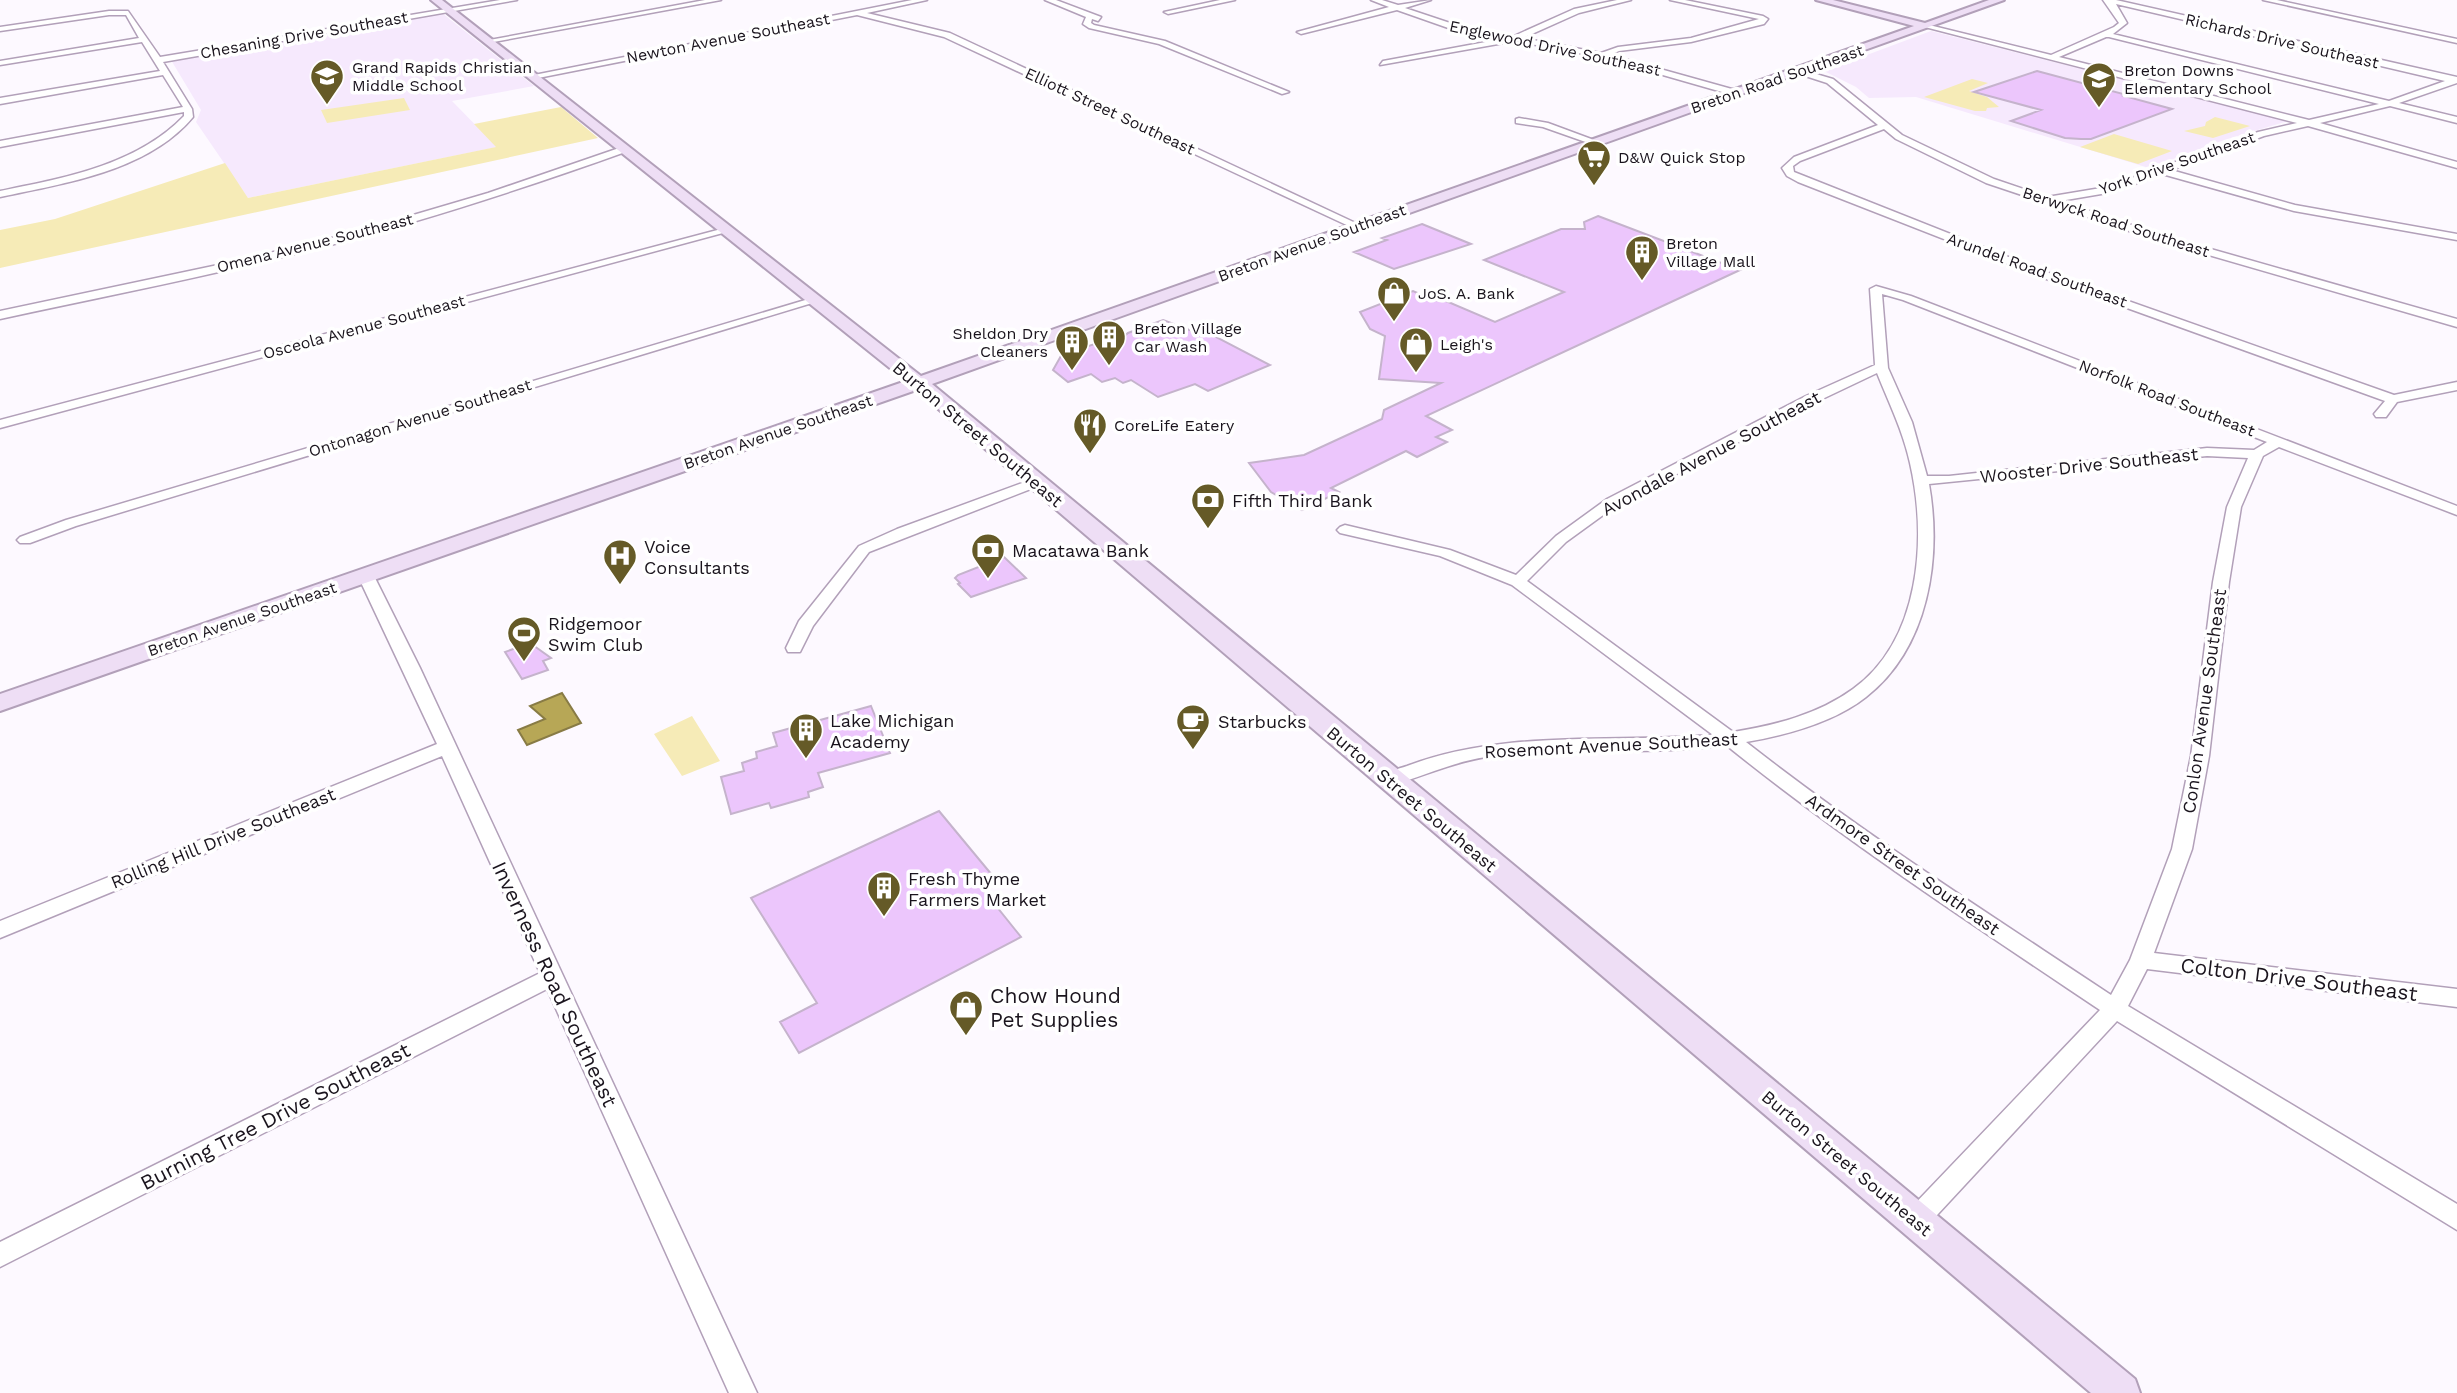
<svg xmlns="http://www.w3.org/2000/svg" width="2457" height="1393" font-family="'Work Sans',sans-serif">
<style>
.built{fill:#f6e9fd}
.green{fill:#f6ebb7}
.water{fill:#b7a756;stroke:#887b45;stroke-width:2}
.building{fill:#ecc6fc;stroke:#c5b3cc;stroke-width:2}
.lines{fill:none;stroke-linecap:round;stroke-linejoin:round}
.street-casing{stroke:#b2a0b9;stroke-width:3}
.secondary-casing{stroke:#b2a0b9;stroke-width:4}
.street{fill:#fff;fill-rule:evenodd}
.secondary{fill:#eedef5;fill-rule:evenodd}
.labels{text-anchor:middle;dominant-baseline:central;stroke-width:7;stroke-linejoin:round;paint-order:stroke}
.far-street-label{font-size:16px;fill:#1a141d;stroke:#fff}
.far-poi-label{font-size:16px;fill:#1a141d;stroke:#fff;text-anchor:start}
.street-label{font-size:18px;fill:#1a141d;stroke:#fff}
.poi-label{font-size:18px;fill:#1a141d;stroke:#fff;text-anchor:start}
.near-street-label{font-size:21px;fill:#1a141d;stroke:#fff}
.near-poi-label{font-size:21px;fill:#1a141d;stroke:#fff;text-anchor:start}
</style>
<rect width="100%" height="100%" fill="#fdf9ff"/>
<path class="built" d="M442 13 534 86 452 101 497 147 248 198 196 122 201 110 171 60Z
M1931 31 2288 121 2224 140 2149 168 1916 97 1869 98 1856 87 1824 71Z"/>
<path class="green" d="M1972 79 1988 83 1969 91 1987 97 1999 107 1987 108 1986 111H1975L1924 97Z
M404 98 410 110 327 123 321 110Z
M561 107 598 138 0 268V230L55 219 225 163 248 198 496 147 474 124Z
M2215 117 2250 126 2213 138 2184 131 2205 126 2206 122Z
M2114 134 2172 151 2138 164 2080 147Z
M692 716 720 761 682 776 654 734Z"/>
<path class="water" d="M562 693 581 723 527 745 518 730 545 719 530 706Z"/>
<path class="building" d="M2037 71 2127 95 2124 96 2172 109 2091 139H2081L2065 138 2011 121 2041 110 1974 92Z
M1598 216 1740 270 1426 416 1452 430 1436 437 1447 442 1417 457 1406 451 1331 488 1339 492 1302 510 1271 492 1249 463 1304 455 1382 419 1384 410 1441 383 1379 379 1385 336 1370 329 1360 312 1413 291 1434 300 1446 301 1495 322 1564 292 1484 260 1561 229H1585L1584 222Z
M1422 224 1471 244 1394 269 1354 252 1387 240 1382 238Z
M1163 320 1192 331 1199 328 1270 365 1208 391 1195 384 1158 397 1131 380 1123 383 1115 378 1102 382 1091 374 1068 382 1053 370 1062 354 1098 343 1109 349 1128 333Z
M1004 557 1026 578 971 597 958 584 960 583 955 578 958 575Z
M530 643 551 658 543 661 548 670 522 679 505 652Z
M871 706 890 753 818 773 823 787 808 792 809 797 771 808 769 803 731 814 721 777 744 771 742 763 757 758 756 752 777 746 773 733Z
M939 811 992 875 977 882 1021 937 799 1053 780 1022 817 1003 751 898Z"/>
<g class="lines">
<g class="street-casing">
<path id="street" d="M500 0H517L163 62 192 109 193 117C148 171 66 183 0 197V191C64 178 137 165 184 116V112L0 147V141L183 107 163 75 0 104V98L160 71 142 42 0 65V61L139 38 126 15H109L0 31V27L109 11H128L160 57Z
M705 0H721L488 43 484 41Z
M912 0H927L867 13 950 33 1362 226 1353 228 944 37 857 15 533 79 529 76Z
M1045 0H1056L1101 17 1098 21 1092 19 1091 23 1094 25 1165 41 1289 92 1282 94 1159 44 1089 28 1083 24 1086 17Z
M1220 0H1235L1168 14 1164 12Z
M1371 0H1382L1398 5 1431 0 1405 8 1459 26 1514 36 1574 9 1617 0H1631L1579 13 1523 38 1601 53 1618 47 1691 38 1759 19 1670 0H1685L1763 16 1768 19 1764 24 1691 42 1619 51 1610 55 1739 91 1736 96 1600 57 1515 41 1380 65 1383 61 1502 39 1454 30 1397 10 1301 34 1297 32 1389 7Z
M2103 0H2116L2457 77V83L2399 103 2457 117V123L2390 106 2320 123 2457 162V168L2308 126 2264 136 2171 170 2295 205 2457 234V240L2294 211 2162 174 2113 192 2060 201 2158 234 2457 319V327L2150 238 1986 183 1896 139 1884 129 1800 161 1793 166 1794 172 2049 273 2394 395 2457 382V390L2397 402 2386 417H2376L2374 414 2385 401 2041 277 1798 182 1787 176 1782 168 1794 157 1878 125 1827 83 1796 73 1799 69 1833 79 1902 135 1994 179 2047 197 2107 187 2258 132 2297 123 1921 26 1925 24 2051 55 2114 27 2119 23ZM2116 4 2445 81 2389 101 2113 34 2127 23ZM2106 37H2109L2379 104 2309 120 2059 57Z
M2263 0H2277L2457 39V43Z
M1519 118 1548 123 1602 143 1597 146 1543 127 1516 123V119Z
M625 146 628 147V151C525 188 421 222 315 249 211 276 105 296 0 319V311L232 262 352 233 488 193Z
M725 228 734 230 0 428V420Z
M1876 286 1911 296 2457 506V515L2279 447 2263 456 2241 507 2229 582 2209 756 2192 849 2154 953 2457 989V1007L2147 969 2128 1006 2457 1204V1230L2117 1021 1925 1228 1916 1232 1907 1228 1903 1220 1907 1212 2100 1010C1973 925 1845 841 1726 745 1647 757 1565 745 1486 757 1452 762 1422 777 1389 786L1382 785 1380 780C1385 772 1398 769 1407 766 1505 729 1611 743 1713 735L1512 585 1440 556 1340 533 1337 530 1340 527 1345 525 1450 550 1516 575 1556 536 1607 499 1806 396 1875 365 1870 289ZM1882 294 1903 300 2267 442 2254 450 2207 448 1949 476H1927L1912 422 1888 368ZM1877 373C1889 403 1903 431 1910 463 1927 538 1921 640 1853 689 1817 715 1775 725 1733 732L1527 581 1566 542 1617 505 1816 402ZM2207 456 2248 458 2227 507 2213 582 2191 756 2172 849 2130 960 2111 995C1988 913 1862 833 1746 742 1786 735 1833 723 1866 697 1929 648 1942 558 1929 484Z
M812 298 822 300 76 526 30 543H20L17 540 20 537 66 520Z
M1036 478 1043 482 1041 485 869 552 813 626 800 652H788L786 648 799 621 859 546 897 529Z
M366 571 374 576 420 668 757 1393H729L547 989 0 1267V1242L540 973 442 756 0 938V921L437 744 358 576Z"/>
</g>
<g class="secondary-casing">
<path id="secondary" d="M431 0H442L921 376 1914 26 1816 0H1833L1925 23 1989 0H2004L932 384 2135 1379 2140 1393H2091L916 390 0 711V694L906 381Z"/>
</g>
<use href="#street" class="street"/>
<use href="#secondary" class="secondary"/>
</g>
<defs>
<g id="school-pin" transform="scale(1.75)"><path d="M0 17L-7.5 6A9.5 9.5 0 1 1 7.5 6Z" fill="#655a27" stroke="#fff"/><path d="M0-5L7-2L0 1L-7-2ZM-4 1L0 2.5L4 1V4Q0 6-4 4Z" fill="#fff"/></g>
<g id="supermarket-pin" transform="scale(1.75)"><path d="M0 17L-7.5 6A9.5 9.5 0 1 1 7.5 6Z" fill="#655a27" stroke="#fff"/><path d="M-6-5.5h2.5l.6 2H6L4.5 2H-2.5L-4.4-4H-6ZM-1.5 3.2a1.3 1.3 0 1 0 .1 0ZM3 3.2a1.3 1.3 0 1 0 .1 0Z" fill="#fff"/></g>
<g id="building-pin" transform="scale(1.75)"><path d="M0 17L-7.5 6A9.5 9.5 0 1 1 7.5 6Z" fill="#655a27" stroke="#fff"/><path d="M-4-6H4V6H1V3H-1V6H-4ZM-2.5-4.3h1.7v1.8h-1.7ZM.8-4.3h1.7v1.8H.8ZM-2.5-1h1.7V.8h-1.7ZM.8-1h1.7V.8H.8Z" fill="#fff"/></g>
<g id="shop-pin" transform="scale(1.75)"><path d="M0 17L-7.5 6A9.5 9.5 0 1 1 7.5 6Z" fill="#655a27" stroke="#fff"/><path d="M-5-2.5h2.3a2.7 3.5 0 0 1 5.4 0H5L5.5 6h-11ZM-1.5-2.5h3a1.5 2.3 0 0 0-3 0Z" fill="#fff"/></g>
<g id="restaurant-pin" transform="scale(1.75)"><path d="M0 17L-7.5 6A9.5 9.5 0 1 1 7.5 6Z" fill="#655a27" stroke="#fff"/><path d="M-5-6h1v4h1v-4h1v4h1v-4h1v5L-1.5 .5V6h-2V.5L-5-1ZM5-6V6H3V1.5H1.5Q1.5-4 5-6Z" fill="#fff"/></g>
<g id="bank-pin" transform="scale(1.75)"><path d="M0 17L-7.5 6A9.5 9.5 0 1 1 7.5 6Z" fill="#655a27" stroke="#fff"/><path d="M-6-4H6V4H-6ZM0-2.3a2.3 2.3 0 1 0 0 4.6a2.3 2.3 0 1 0 0-4.6Z" fill="#fff"/></g>
<g id="hospital-pin" transform="scale(1.75)"><path d="M0 17L-7.5 6A9.5 9.5 0 1 1 7.5 6Z" fill="#655a27" stroke="#fff"/><path d="M-5-5h3v3.5h4V-5h3V5h-3V1.5h-4V5h-3Z" fill="#fff"/></g>
<g id="stadium-pin" transform="scale(1.75)"><path d="M0 17L-7.5 6A9.5 9.5 0 1 1 7.5 6Z" fill="#655a27" stroke="#fff"/><path d="M0-5a6.5 5 0 1 0 0 10a6.5 5 0 1 0 0-10ZM-3.5-1.8h7v3.6h-7Z" fill="#fff"/></g>
<g id="cafe-pin" transform="scale(1.75)"><path d="M0 17L-7.5 6A9.5 9.5 0 1 1 7.5 6Z" fill="#655a27" stroke="#fff"/><path d="M-5.5-4.5H6V0H3Q3 3.5 0 3.5H-2.5Q-5.5 3.5-5.5 0ZM3-3.2v2h1.7v-2ZM-6 4.5H4V6H-6Z" fill="#fff"/></g>
</defs>
<g fill-rule="evenodd">
<use href="#school-pin" x="327" y="76"/>
<use href="#school-pin" x="2099" y="79"/>
<use href="#supermarket-pin" x="1594" y="157"/>
<use href="#building-pin" x="1642" y="252"/>
<use href="#shop-pin" x="1394" y="293"/>
<use href="#building-pin" x="1109" y="337"/>
<use href="#building-pin" x="1072" y="342"/>
<use href="#shop-pin" x="1416" y="344"/>
<use href="#restaurant-pin" x="1090" y="425"/>
<use href="#bank-pin" x="1208" y="500"/>
<use href="#bank-pin" x="988" y="550"/>
<use href="#hospital-pin" x="620" y="556"/>
<use href="#stadium-pin" x="524" y="633"/>
<use href="#cafe-pin" x="1193" y="721"/>
<use href="#building-pin" x="806" y="730"/>
<use href="#building-pin" x="884" y="888"/>
<use href="#shop-pin" x="966" y="1007"/>
</g>
<g class="labels">
<g class="far-street-label">
<text transform="translate(304 35) rotate(-10)">Chesaning Drive Southeast</text>
<text transform="translate(728 38) rotate(-11)">Newton Avenue Southeast</text>
<text transform="translate(2282 41) rotate(13)">Richards Drive Southeast</text>
<text transform="translate(1555 48) rotate(12)">Englewood Drive Southeast</text>
<text transform="translate(1777 79) rotate(-19)">Breton Road Southeast</text>
<text transform="translate(1110 111) rotate(25)">Elliott Street Southeast</text>
<text transform="translate(2177 163) rotate(-19)">York Drive Southeast</text>
<text transform="translate(2116 222) rotate(18)">Berwyck Road Southeast</text>
<text transform="translate(315 243) rotate(-14)">Omena Avenue Southeast</text>
<text transform="translate(1312 243) rotate(-20)">Breton Avenue Southeast</text>
<text transform="translate(2037 270) rotate(20)">Arundel Road Southeast</text>
<text transform="translate(364 327) rotate(-15)">Osceola Avenue Southeast</text>
<text transform="translate(2167 398) rotate(21)">Norfolk Road Southeast</text>
<text transform="translate(420 418) rotate(-17)">Ontonagon Avenue Southeast</text>
<text transform="translate(778 432) rotate(-19)">Breton Avenue Southeast</text>
<text transform="translate(242 619) rotate(-19)">Breton Avenue Southeast</text>
</g>
<g class="far-poi-label">
<text x="352" y="67">Grand Rapids Christian<tspan x="352" dy="18">Middle School</tspan></text>
<text x="2124" y="70">Breton Downs<tspan x="2124" dy="18">Elementary School</tspan></text>
<text x="1618" y="157">D&amp;W Quick Stop</text>
<text x="1666" y="243">Breton<tspan x="1666" dy="18">Village Mall</tspan></text>
<text x="1418" y="293">JoS. A. Bank</text>
<text x="1134" y="328">Breton Village<tspan x="1134" dy="18">Car Wash</tspan></text>
<text x="1048" y="333" text-anchor="end">Sheldon Dry<tspan x="1048" dy="18">Cleaners</tspan></text>
<text x="1440" y="344">Leigh's</text>
<text x="1114" y="425">CoreLife Eatery</text>
</g>
<g class="street-label">
<text transform="translate(978 434) rotate(40)">Burton Street Southeast</text>
<text transform="translate(1711 453) rotate(-28)">Avondale Avenue Southeast</text>
<text transform="translate(2089 465) rotate(-6)">Wooster Drive Southeast</text>
<text transform="translate(2204 701) rotate(-82)">Conlon Avenue Southeast</text>
<text transform="translate(1611 745) rotate(-3)">Rosemont Avenue Southeast</text>
<text transform="translate(1412 799) rotate(40)">Burton Street Southeast</text>
<text transform="translate(223 838) rotate(-22)">Rolling Hill Drive Southeast</text>
<text transform="translate(1903 864) rotate(35)">Ardmore Street Southeast</text>
<text transform="translate(1847 1163) rotate(40)">Burton Street Southeast</text>
</g>
<g class="poi-label">
<text x="1232" y="500">Fifth Third Bank</text>
<text x="644" y="546">Voice<tspan x="644" dy="21">Consultants</tspan></text>
<text x="1012" y="550">Macatawa Bank</text>
<text x="548" y="623">Ridgemoor<tspan x="548" dy="21">Swim Club</tspan></text>
<text x="830" y="720">Lake Michigan<tspan x="830" dy="21">Academy</tspan></text>
<text x="1218" y="721">Starbucks</text>
<text x="908" y="878">Fresh Thyme<tspan x="908" dy="21">Farmers Market</tspan></text>
</g>
<g class="near-street-label">
<text transform="translate(2299 979) rotate(7)">Colton Drive Southeast</text>
<text transform="translate(555 984) rotate(65)">Inverness Road Southeast</text>
<text transform="translate(275 1116) rotate(-27)">Burning Tree Drive Southeast</text>
</g>
<g class="near-poi-label">
<text x="990" y="995">Chow Hound<tspan x="990" dy="24">Pet Supplies</tspan></text>
</g>
</g>
</svg>
